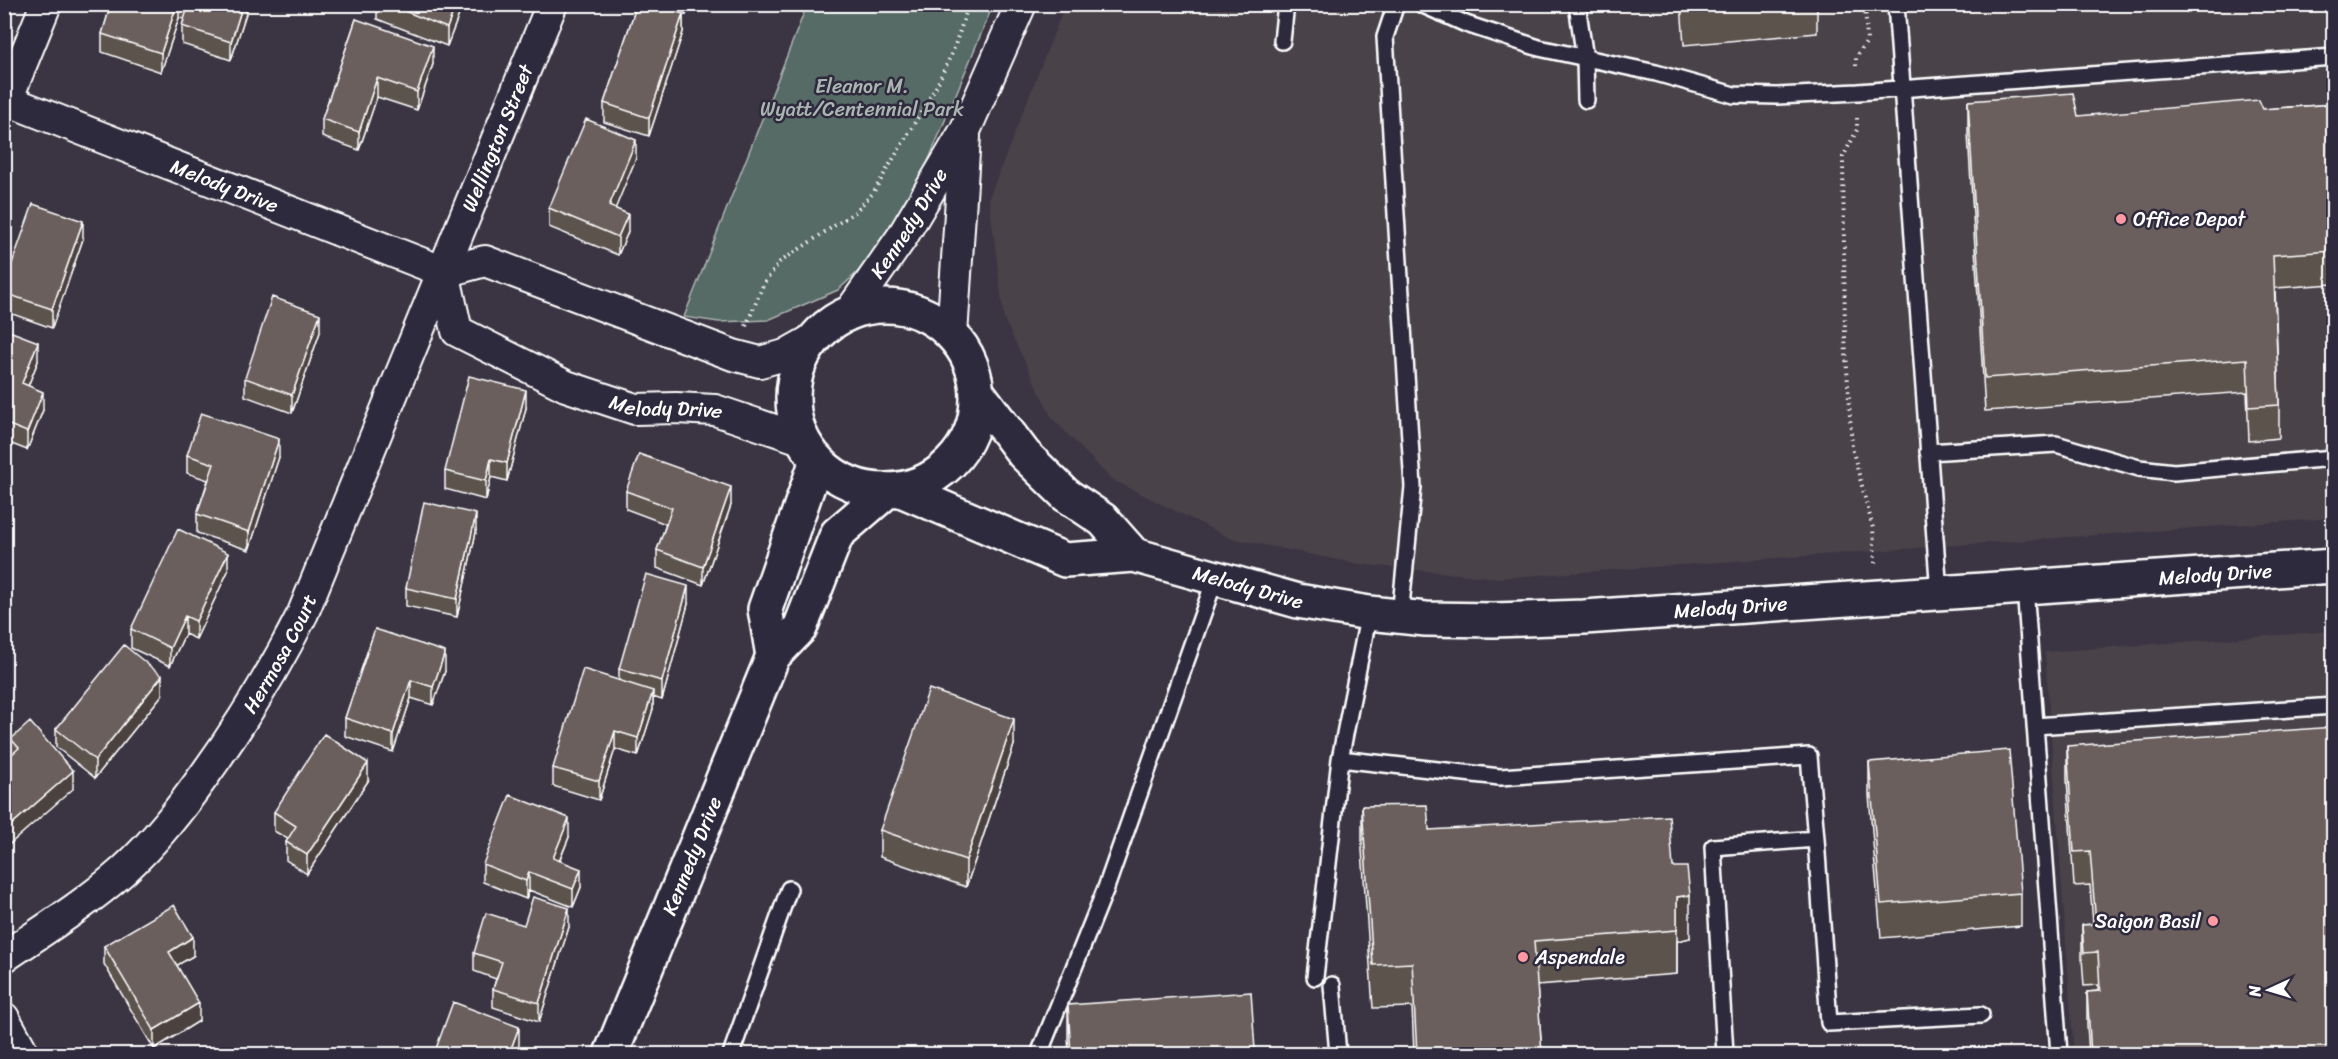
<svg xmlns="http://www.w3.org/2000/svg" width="2338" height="1059" font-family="Sriracha,sans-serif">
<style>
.built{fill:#49424a}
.green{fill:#576b66;stroke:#abb5b2;stroke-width:1.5}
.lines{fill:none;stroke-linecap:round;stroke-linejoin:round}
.service-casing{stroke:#fff;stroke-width:20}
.minor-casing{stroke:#fff;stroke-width:34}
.tertiary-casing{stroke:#fff;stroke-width:38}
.path{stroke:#fff;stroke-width:4;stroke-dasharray:1.5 4.5;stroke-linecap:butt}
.service{stroke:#2f2a3d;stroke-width:15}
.minor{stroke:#2f2a3d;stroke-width:30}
.tertiary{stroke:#2f2a3d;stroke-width:33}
.wall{fill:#5c524e;stroke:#fff;stroke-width:1.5}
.shaded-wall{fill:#4b4240;stroke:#fff;stroke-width:1.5}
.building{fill:#6b5f5b;stroke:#fff;stroke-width:1.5}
.poi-dot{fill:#ff9aa2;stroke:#2f2a3d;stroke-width:2}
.labels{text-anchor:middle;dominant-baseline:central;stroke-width:5;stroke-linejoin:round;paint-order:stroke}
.park-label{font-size:20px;fill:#abb5b2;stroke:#2f2a3d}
.street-label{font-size:20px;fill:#fff;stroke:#2f2a3d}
.poi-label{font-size:20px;fill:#fff;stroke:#2f2a3d;text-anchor:start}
</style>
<rect width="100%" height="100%" fill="#3b3543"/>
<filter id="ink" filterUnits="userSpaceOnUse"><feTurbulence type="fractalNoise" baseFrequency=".0167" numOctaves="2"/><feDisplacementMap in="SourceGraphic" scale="12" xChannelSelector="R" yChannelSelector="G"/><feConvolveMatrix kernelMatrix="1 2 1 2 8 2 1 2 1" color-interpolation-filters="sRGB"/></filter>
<g filter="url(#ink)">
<path class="built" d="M1065 5H2333V518L1498 578 1358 564 1230 538 1111 479 1052 418 1004 319 989 198Z
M2333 631V1054H2074L2045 652Z"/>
<path class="green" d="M807 5H993L897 236 838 290 768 320 719 322 684 317Z"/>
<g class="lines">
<g class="service-casing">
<path id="service" d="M1396 4 1385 37 1413 487 1400 616
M1421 4 1466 24 1539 48 1656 73 1734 95 1777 96 1858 92 2334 57
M1577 4 1585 59 1586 100
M1896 4 1939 593
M1282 41 1286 4
M1928 452 2056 444 2139 468 2174 472 2334 458
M2025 587 2059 1054
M2035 726 2334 706
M1340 759 1500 777 1809 756 1816 839 1713 847 1725 1054
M1816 839 1829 1023 1981 1015
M1315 977 1340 759 1369 613
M1332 985 1338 1054
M731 1054 789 889
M1039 1054 1106 888 1215 579"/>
</g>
<g class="minor-casing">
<g id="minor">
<path id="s1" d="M4 99 444 272 485 261 733 355 760 362 785 355 817 337"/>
<path d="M4 107 46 4"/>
<path id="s2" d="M444 272 457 331 566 386 635 409 676 408 715 410 804 440"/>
<path id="s3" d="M849 313 902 237 965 131 1021 4"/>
<path d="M952 335 965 137"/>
<path id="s4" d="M4 957C45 929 87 903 123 871 155 842 181 808 206 773 244 720 274 671 303 613L552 4"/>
<path d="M4 1018 24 1054"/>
</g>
</g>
<g class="tertiary-casing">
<g id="tertiary">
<circle cx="885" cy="398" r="92"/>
<path d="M978 393 1024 454 1066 495 1103 520 1134 555"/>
<path id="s5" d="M901 490 1065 560 1134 555 1298 601 1369 613 1426 619 1494 620 1584 617 2334 566"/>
<path d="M773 656 765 609 816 463"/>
<path id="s6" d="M611 1054 773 656 800 628 837 534 888 490"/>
</g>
</g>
<path class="path" d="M1856 66V58L1867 41 1865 4
M1857 118V130L1843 157 1845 337 1852 448 1873 528 1875 563
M746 326 764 283 780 262 855 212 873 193 936 87 953 51 969 4"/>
<use href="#service" class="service"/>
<use href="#minor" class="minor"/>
<use href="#tertiary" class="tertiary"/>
</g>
<path class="wall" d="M111 4H249L231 60 182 44V26L184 19 179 18 161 72 102 52V34Z
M377 4H463L447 46 377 19Z
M637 4H690L686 15 683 14V32L649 136 604 122V103Z
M1681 4H1817V33L1684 45Z
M356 19 433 64 417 110 377 97 359 150 322 137V119Z
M1968 101 2078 116 2263 109 2334 104V284L2275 288 2279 405V438L2249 441 2247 392 1985 411 1968 134Z
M636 158 615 208 628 232 618 255 549 227V208Z
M83 239 52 328 4 311V293Z
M4 329 38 361 28 386 43 410 27 450 4 441Z
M320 332 292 413 245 396V378Z
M526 408 507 481 491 477 486 500 445 489V471Z
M187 455 279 457 249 550 197 533V514L208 480 187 473Z
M626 491 731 505 703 585 657 568V550L666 524 626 509Z
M476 532 457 617 406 606V588Z
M228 571 196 639 185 634 170 666 131 648V629Z
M688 604 662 700 653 697V709L638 756 615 749 599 800 553 786V768L619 680V669Z
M375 629 445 671 433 705 411 698 393 752 345 736V718Z
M162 695 95 778 56 747V729Z
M11 739 73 789 11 755Z
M1014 745 966 887 880 857V830Z
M2067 746 2334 1054H2089L2087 1025V992L2098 991V985L2084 986 2082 958V925L2093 924 2090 885 2074 886 2067 779Z
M1869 762 2021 893V926L1881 938 1869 795Z
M368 781 307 874 286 860V842L288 839 274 831V812Z
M1362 806 1429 830 1673 867 1690 938 1677 941V974L1537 985 1542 1054H1414L1412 1007 1373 1008 1362 850Z
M569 837 560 860 581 887 573 907 529 890 526 899 483 882V864Z
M524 925 569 927 539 1022 493 1007V989L496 979 474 971V953Z
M104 946 193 956 177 965 199 1021 154 1049 104 964Z
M1068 1005 1255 1050 1294 1054H1069L1068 1038Z"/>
<path class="shaded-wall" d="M177 4H179V18L161 72V53Z
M243 4H249L231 60V42Z
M456 4H463L447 46V28Z
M686 4H690L686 15Z
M683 14V32L649 136V118Z
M433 46V64L417 110V92Z
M377 78V97L359 150V132Z
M636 140V158L609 224V206Z
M628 214V232L618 255V237Z
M83 221V239L52 328V309Z
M320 314V332L292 413V395Z
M38 342V361L22 401V383Z
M526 390V408L507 481V463Z
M43 392V410L27 450V432Z
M279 439V457L249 550V532Z
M491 459V477L486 500V481Z
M731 487V505L703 585V567Z
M476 514V532L457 617V599Z
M228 553V571L196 639V621Z
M688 586V604L662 700V681Z
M185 616V634L170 666V648Z
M445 652V671L433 705V687Z
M162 676V695L95 778V760Z
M411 680V698L393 752V734Z
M653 691V709L638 756V738Z
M1014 719V745L966 887V860Z
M615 731V749L599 800V781Z
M368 763V781L307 874V855Z
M73 771V789L4 849V831Z
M569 818V837L553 876V858Z
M581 869V887L573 907V889Z
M529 872V890L526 899V881Z
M1690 895V938L1677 941V974V897Z
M569 908V927L539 1022V1003Z
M193 937V956L169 970V952Z
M199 1003V1021L154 1049V1030Z
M519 1027V1045L516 1054H509Z"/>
<path class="building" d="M111 4H177L161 53 102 34Z
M189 4H243L231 42 182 26Z
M387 4H456L447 28Z
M637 4H654L683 14 649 118 604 103Z
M1684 4H1766L1684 12Z
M356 19 433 46 417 92 377 78 359 132 322 119Z
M2073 93 2078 116 2259 100 2263 109 2334 104V251L2273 255 2279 405 2249 407 2247 359 1985 378 1968 101Z
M586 119 636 140 609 206 628 214 618 237 549 208Z
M33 204 83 221 52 309 4 293V286Z
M272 297 320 314 292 395 245 378Z
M4 329 38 342 22 383 43 392 27 432 4 423Z
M469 376 526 390 507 463 491 459 486 481 445 471Z
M201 413 279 439 249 532 197 514 214 464 187 455Z
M639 454 731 487 703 567 657 550 672 508 626 491Z
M424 502 476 514 457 599 406 588Z
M178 529 228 553 196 621 185 616 170 648 131 629Z
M646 574 688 586 662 681 619 669Z
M375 629 445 652 433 687 411 680 393 734 345 718Z
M124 645 162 676 95 760 56 729Z
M583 669 653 691 638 738 615 731 599 781 553 768Z
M929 689 1014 719 966 860 880 830Z
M30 722 73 771 4 831V761L19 748 11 739Z
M2334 727V1054H2091L2087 992 2100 991 2098 952 2084 953 2082 925 2096 924 2090 851 2074 852 2067 746Z
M324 734 368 763 307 855 286 842 296 826 274 812Z
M2009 750 2021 893 1881 904 1869 762Z
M510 795 569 818 553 858 581 869 573 889 529 872 526 881 483 864Z
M1427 805 1429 830 1669 816 1673 867H1687L1690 895 1677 897V930L1534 941 1542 1054H1417L1412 963 1373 965 1362 806Z
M533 897 569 908 539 1003 493 989 502 962 474 953 486 913 524 925Z
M174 905 193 937 169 952 199 1003 154 1030 104 946Z
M1251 992 1255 1050 1293 1048 1294 1054H1071L1068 1005Z
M453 1002 519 1027 509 1054H434Z"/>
</g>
<g class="poi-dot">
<circle cx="2121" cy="219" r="6"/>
<circle cx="2213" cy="921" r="6"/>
<circle cx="1523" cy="957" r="6"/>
</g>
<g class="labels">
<g class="park-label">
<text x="862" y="86">Eleanor M.<tspan x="862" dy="23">Wyatt/Centennial Park</tspan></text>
</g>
<g class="street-label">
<text stroke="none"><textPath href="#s4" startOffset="976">Wellington Street</textPath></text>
<text stroke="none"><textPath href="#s1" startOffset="237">Melody Drive</textPath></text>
<text stroke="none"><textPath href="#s3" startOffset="108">Kennedy Drive</textPath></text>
<text stroke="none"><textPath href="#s2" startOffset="286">Melody Drive</textPath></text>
<text stroke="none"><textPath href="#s5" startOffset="1338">Melody Drive</textPath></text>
<text stroke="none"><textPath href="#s5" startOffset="366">Melody Drive</textPath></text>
<text stroke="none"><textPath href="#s5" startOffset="852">Melody Drive</textPath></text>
<text stroke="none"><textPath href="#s4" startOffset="416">Hermosa Court</textPath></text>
<text stroke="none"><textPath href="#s6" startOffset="214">Kennedy Drive</textPath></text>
</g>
<g class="poi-label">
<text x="2133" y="219">Office Depot</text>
<text x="2201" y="921" text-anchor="end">Saigon Basil</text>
<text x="1535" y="957">Aspendale</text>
</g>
</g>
<rect width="2338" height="1059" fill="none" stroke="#2f2a3d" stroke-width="24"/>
<rect x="12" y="12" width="2314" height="1035" fill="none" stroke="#fff" stroke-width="2" filter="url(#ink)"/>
<g transform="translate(2269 990) rotate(266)" stroke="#2f2a3d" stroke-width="4.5" paint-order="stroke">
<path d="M0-4.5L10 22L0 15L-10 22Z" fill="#ffffff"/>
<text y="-9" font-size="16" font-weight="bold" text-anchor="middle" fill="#ffffff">N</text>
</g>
</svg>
